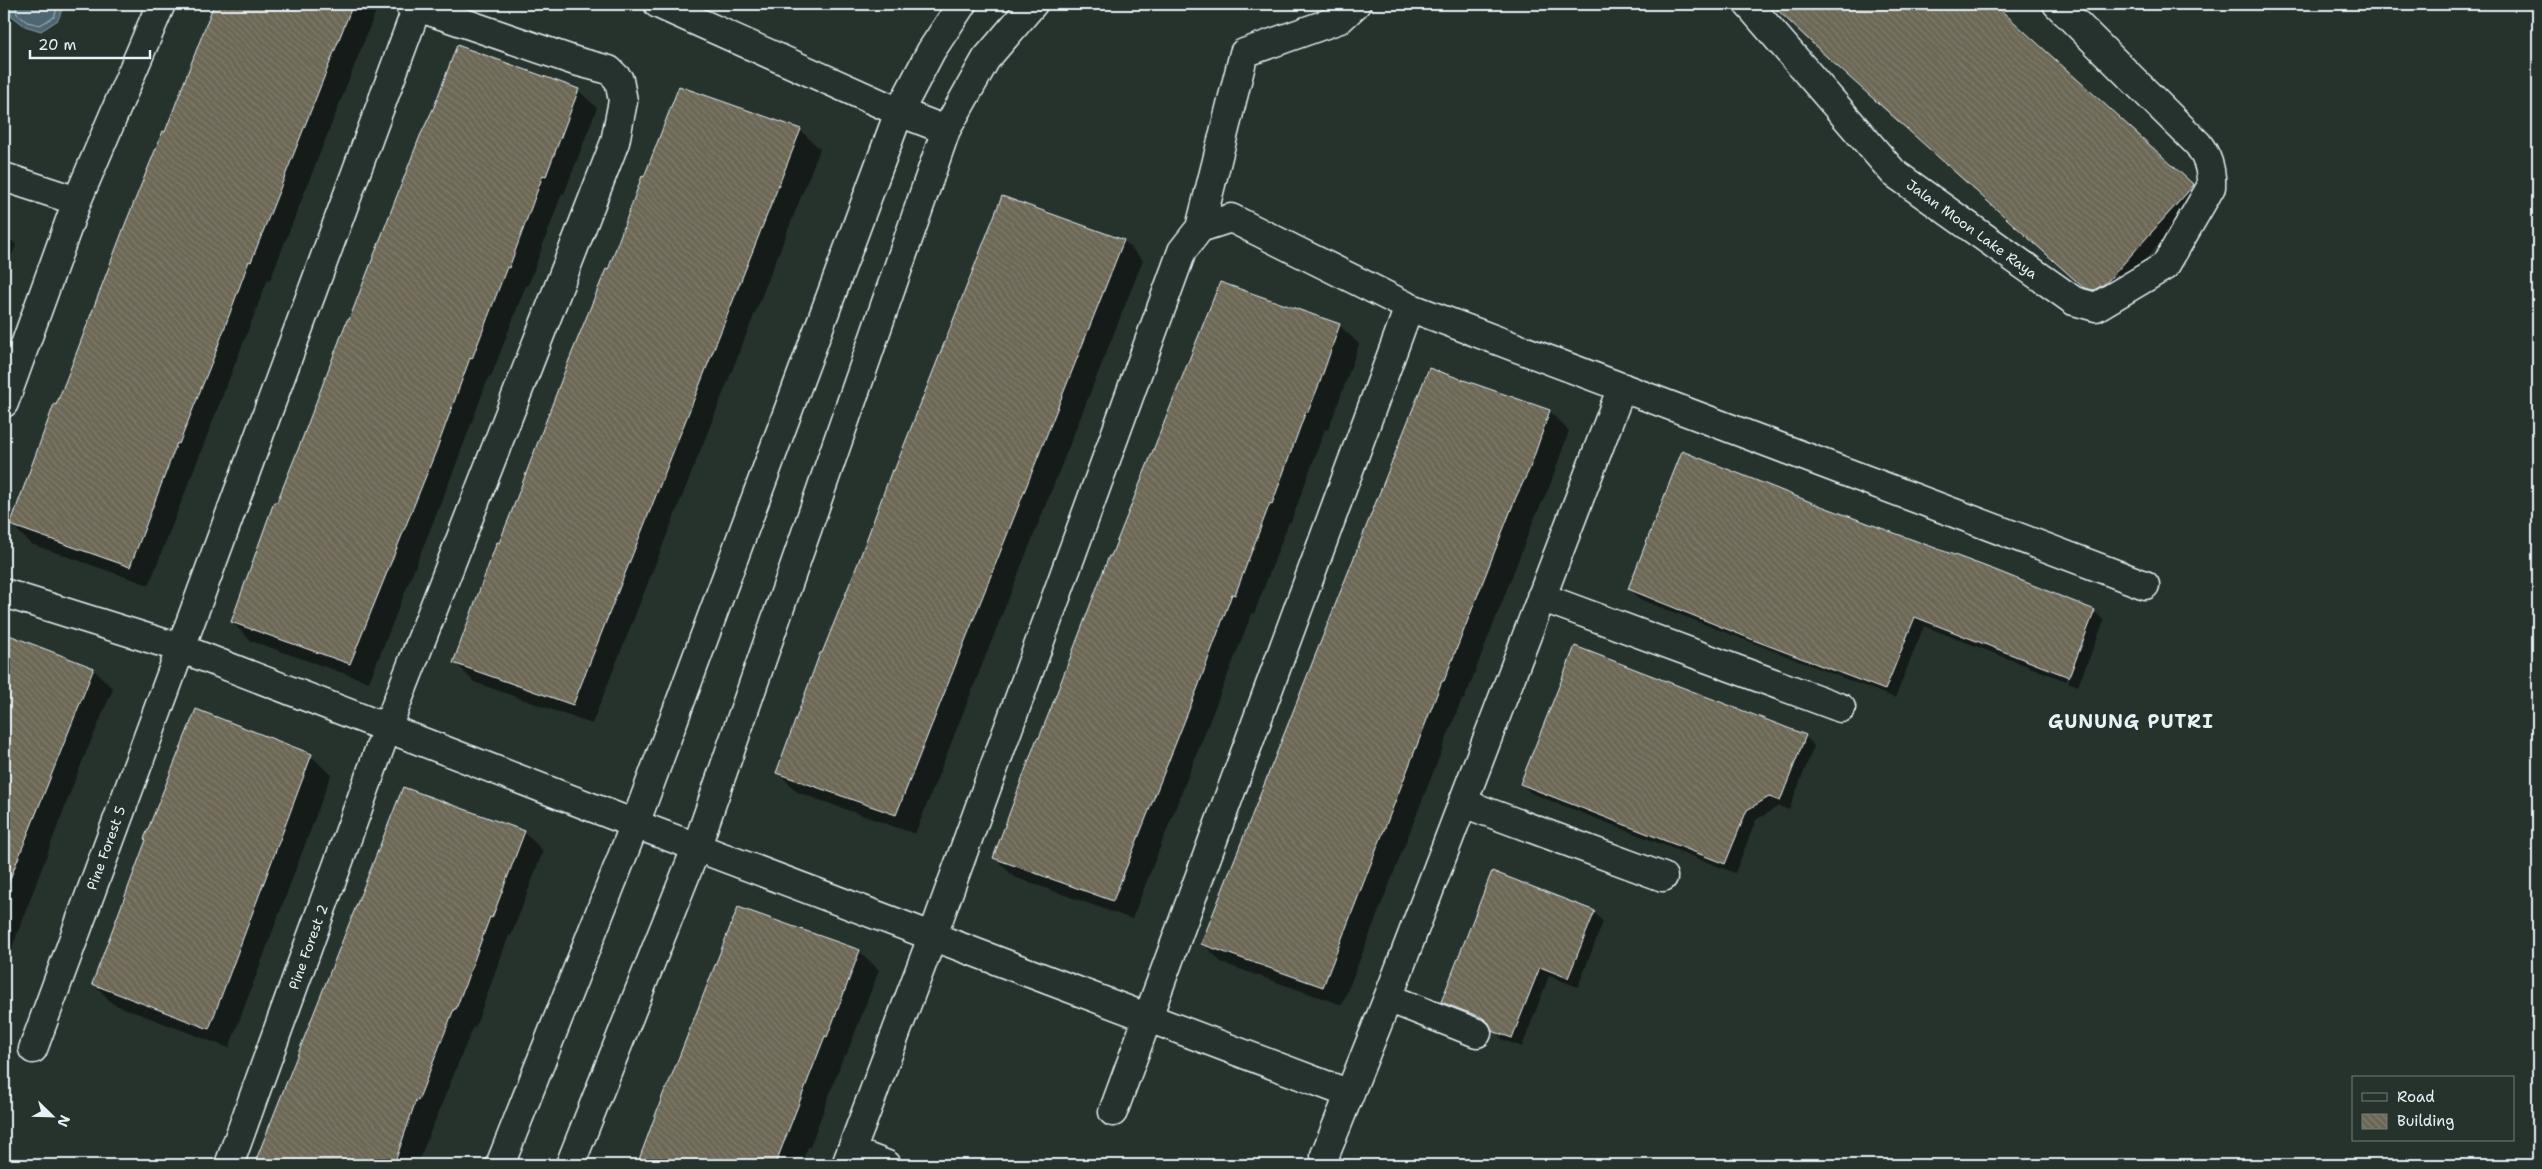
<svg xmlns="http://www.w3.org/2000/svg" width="2542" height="1169" font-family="'Shantell Sans',sans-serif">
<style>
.water{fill:#4d6672;stroke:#8b9ea8}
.shadow{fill:#0007}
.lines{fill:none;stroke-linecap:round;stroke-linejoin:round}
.shore{stroke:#aab9c2;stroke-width:1}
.building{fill:url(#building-back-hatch);stroke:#e8f1f8}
.street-casing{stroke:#e8f1f8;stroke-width:31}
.street{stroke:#26332d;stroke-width:28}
.labels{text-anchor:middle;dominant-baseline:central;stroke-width:5;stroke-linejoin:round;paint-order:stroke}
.street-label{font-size:14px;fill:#e8f1f8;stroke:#26332d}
.district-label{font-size:19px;font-weight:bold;letter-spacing:1px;fill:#e8f1f8;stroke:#26332d}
</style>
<defs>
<pattern id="building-back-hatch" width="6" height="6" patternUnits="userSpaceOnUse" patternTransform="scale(1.25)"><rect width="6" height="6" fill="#6c6755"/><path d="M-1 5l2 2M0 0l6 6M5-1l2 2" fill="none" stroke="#817d6e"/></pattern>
</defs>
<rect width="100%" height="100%" fill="#26332d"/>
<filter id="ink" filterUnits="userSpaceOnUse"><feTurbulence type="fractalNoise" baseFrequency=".02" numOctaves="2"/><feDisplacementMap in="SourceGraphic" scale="10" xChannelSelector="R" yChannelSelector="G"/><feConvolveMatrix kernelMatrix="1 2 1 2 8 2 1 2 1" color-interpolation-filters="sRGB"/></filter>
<g filter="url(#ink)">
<path class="water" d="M10 4H64L58 20 41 31 25 26 12 16Z"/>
<path class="shadow" d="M216 4H369L376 11 270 280 268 279 149 585 31 544 12 525Z
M1772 4H1991L2203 195 2116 292 2095 297Z
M578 90 597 108 564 194 562 193 528 286 526 285 491 377 489 376 454 470 369 682 251 641 232 622 350 322Z
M800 130 820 149 592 724 474 682 455 662 609 272Z
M4 233 16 245 4 275Z
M1124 241 1143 260 915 834 797 792 778 772 895 472Z
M1339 325 1359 344 1339 401 1328 430 1325 429 1291 522H1289L1254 614 1252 613 1132 919 1014 877 995 858 1040 740Z
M1549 411 1569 431 1549 488 1535 517 1464 700 1462 699 1342 1005 1222 963 1203 943Z
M1629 589 2094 611 2104 621 2078 686 2068 682 2094 614H2092L2066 681 1924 626 1895 698 1639 599Z
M4 635 93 669 113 689 78 772 4 969Z
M1805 736 1814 746 1789 810 1779 806 1756 820 1735 873 1531 793 1521 784Z
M311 756 331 775 229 1048 113 1004 94 984Z
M524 832 543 851 511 936 509 935 475 1028 473 1027 417 1165H255L294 1062 309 1032Z
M739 908 859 951 879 970 846 1056 844 1055 810 1147H808L801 1165H637Z
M1594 912 1603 922 1578 987 1549 976 1522 1047 1503 1040 1492 1027 1452 1011 1442 1002Z"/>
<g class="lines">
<path class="shore" d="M15 4 17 14 27 22 40 25 54 17 59 4"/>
</g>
<path class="building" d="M214 4H353L251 262 249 261 215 354 179 444 177 443 130 567 10 525 54 404 56 405 68 375 126 222 163 131 165 132Z
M1771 4H1994L2194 185 2106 283 2094 290 2084 288 1828 58Z
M457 45 579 89 546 176 543 175 509 268 507 267 472 359 470 358 436 451 350 664 231 622 274 502H277L301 442 347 320H349L420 136 434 107Z
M679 86 801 129 573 705 453 663 497 542 499 543 511 513 569 360 606 269 608 270 642 176 644 177Z
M1002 196 1124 240 896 815 776 773 820 653H822L858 563 892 470 894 471Z
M1220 282 1340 324 1320 382 1308 412 1306 411 1272 504 1270 503 1235 595 1232 594 1198 687 1113 901 993 858 1037 738H1039L1051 708 1109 556H1111Z
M1429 368 1550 410 1530 468 1516 497 1444 681H1442L1323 987 1201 944Z
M1682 451 1813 503 1995 570 2095 610 2069 677 1915 617 1885 690 1756 641 1628 589Z
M4 633 94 668 6 889 4 888Z
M1575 646 1806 735 1780 801 1769 797 1747 810 1725 864 1520 784Z
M196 709 312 754 209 1029 92 984 146 840 144 839Z
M403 787 525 831 492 918 490 917 456 1009H454L418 1101 416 1100 394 1165H254Z
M1492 871 1595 911 1568 978 1540 967 1512 1038 1492 1031 1489 1023 1483 1018 1441 1002Z
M738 907 860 950 839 1006 827 1037 825 1036 775 1165H637L665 1089 666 1090Z"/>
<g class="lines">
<g class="street-casing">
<path id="street" d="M658 4 899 112 946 130
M1748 4 1894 173 2074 301 2096 307 2165 266 2211 187C2212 171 2208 157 2198 144L2057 4
M4 177 77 201
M1200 228 1244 53 1340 19 1356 4
M4 403 77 201 161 4
M4 593 180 648 635 824 1350 1094
M1541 597 1841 708
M1463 803 1663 877
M1388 998 1477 1033
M33 1049 417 7
M1113 1112 1409 307
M851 1151 887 1165
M1325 1155 1388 998 1622 387
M229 1165 387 728 615 142 623 101 619 80 609 70 575 61 409 4
M500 1165 635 824 899 112 931 51 962 4
M570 1165 697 846 946 130 986 59 1033 4
M846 1165 933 935 1182 251 1200 228 1231 218 1409 307 2145 585"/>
</g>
<use href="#street" class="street"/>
</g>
</g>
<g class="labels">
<g class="street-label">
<text transform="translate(1972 229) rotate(36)">Jalan Moon Lake Raya</text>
<text transform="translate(106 848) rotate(-70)">Pine Forest 5</text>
<text transform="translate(308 947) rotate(-70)">Pine Forest 2</text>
</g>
<g class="district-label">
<text x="2131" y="721">GUNUNG PUTRI</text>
</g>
</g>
<rect width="2542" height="1169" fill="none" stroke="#26332d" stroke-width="20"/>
<rect x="10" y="10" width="2522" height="1149" fill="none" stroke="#e8f1f8" stroke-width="2" filter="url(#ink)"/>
<rect x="2352" y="1076" width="162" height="65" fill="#26332d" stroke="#747f7e"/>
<rect x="2362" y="1093" width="25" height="8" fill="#26332d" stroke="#747f7e"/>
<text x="2397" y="1102" font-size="15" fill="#e8f1f8">Road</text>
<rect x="2362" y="1114" width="25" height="15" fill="url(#building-back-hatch)" stroke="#747f7e"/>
<text x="2397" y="1126" font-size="15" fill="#e8f1f8">Building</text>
<g transform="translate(52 1116) rotate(113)" stroke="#26332d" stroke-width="4" paint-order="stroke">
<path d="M0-4L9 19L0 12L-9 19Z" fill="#e8f1f8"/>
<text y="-8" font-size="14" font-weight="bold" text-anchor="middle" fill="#e8f1f8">N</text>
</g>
<path d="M30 50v8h120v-8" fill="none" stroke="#e8f1f8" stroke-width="2.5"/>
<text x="38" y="50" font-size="15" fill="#e8f1f8" stroke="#26332d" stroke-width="4" paint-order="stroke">20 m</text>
</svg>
